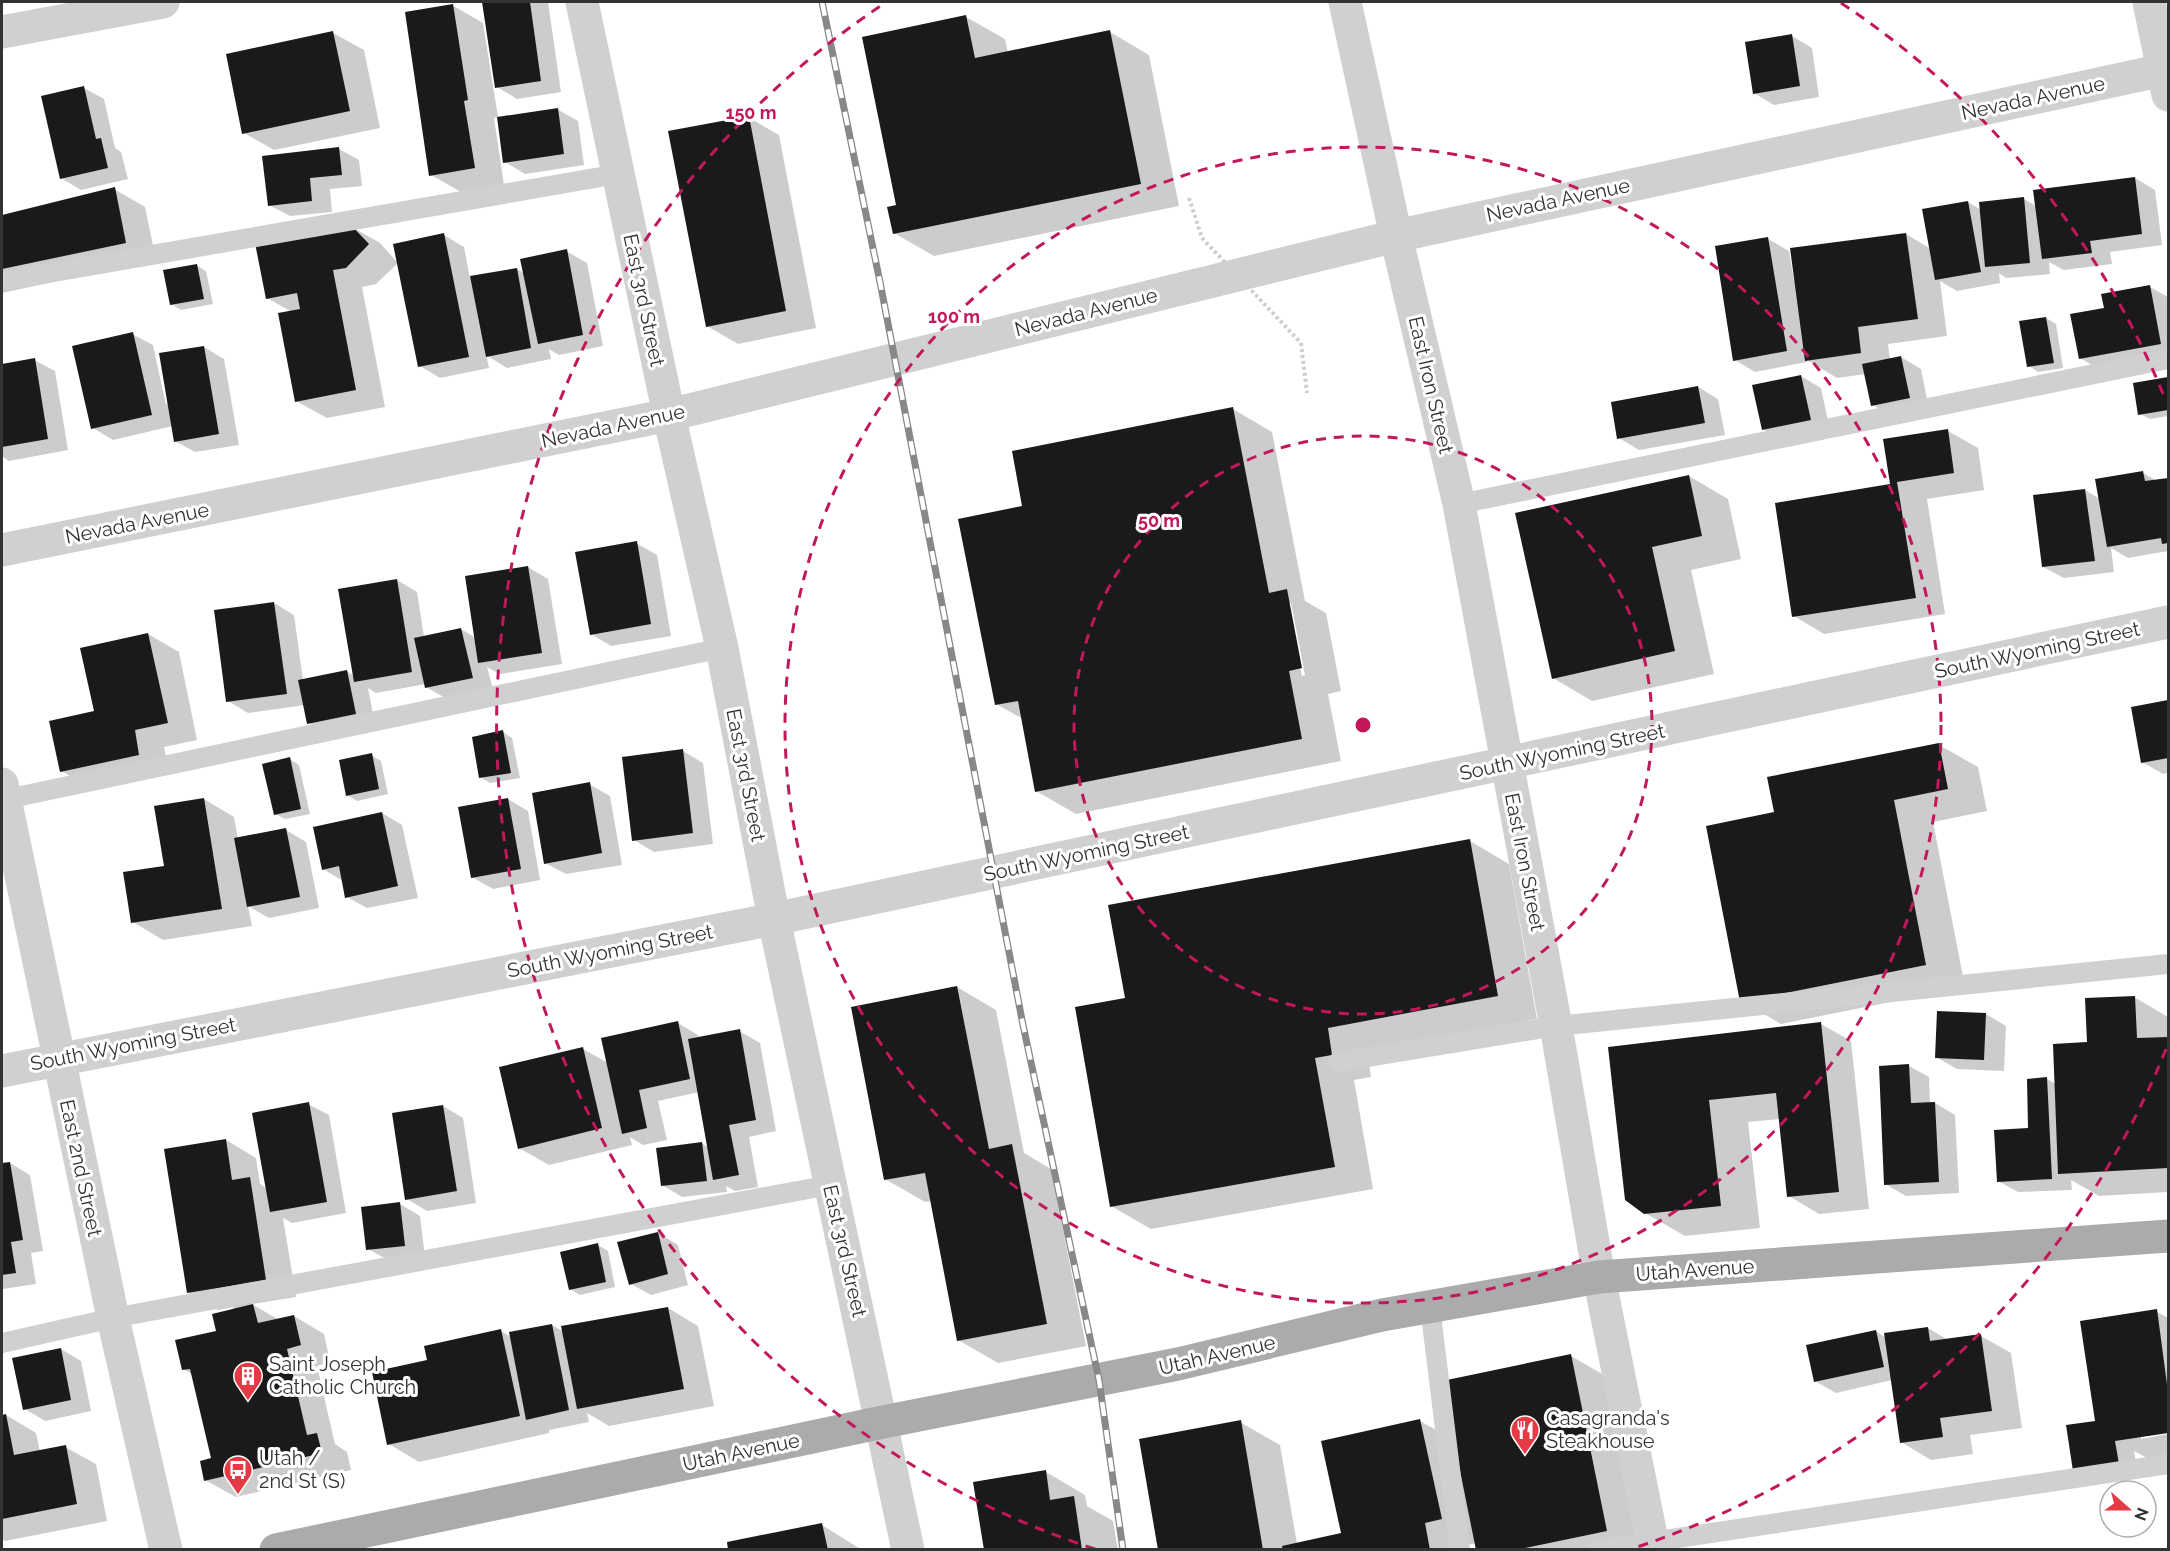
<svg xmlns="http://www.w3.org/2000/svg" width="2170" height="1551" font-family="Raleway,sans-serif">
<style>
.shadow{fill:#0003;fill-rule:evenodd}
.building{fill:#1a1a1a}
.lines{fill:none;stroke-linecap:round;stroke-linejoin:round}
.path{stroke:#cdcdcd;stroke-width:4;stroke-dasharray:3 3;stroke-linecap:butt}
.service{stroke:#d0d0d0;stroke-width:20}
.minor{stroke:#d0d0d0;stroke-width:33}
.tertiary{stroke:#d0d0d0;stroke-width:33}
.primary{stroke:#ababab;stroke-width:33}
.rail-casing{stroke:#888;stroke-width:7}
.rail{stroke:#fff;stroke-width:4.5;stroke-dasharray:14;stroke-linecap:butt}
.path-bridge{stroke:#cdcdcd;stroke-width:4;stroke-dasharray:3 3;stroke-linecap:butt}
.ring{fill:none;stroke:#c2185b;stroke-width:3;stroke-dasharray:10 8}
.labels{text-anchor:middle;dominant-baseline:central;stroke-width:6;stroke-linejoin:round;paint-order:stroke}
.street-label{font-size:20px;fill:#333;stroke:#fff}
.poi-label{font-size:20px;fill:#333;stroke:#fff;text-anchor:start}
.centre{fill:#c2185b;stroke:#fff;stroke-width:3}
.ring-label{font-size:18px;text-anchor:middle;font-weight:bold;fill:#c2185b;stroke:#fff;stroke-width:6;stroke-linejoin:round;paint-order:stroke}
</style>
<rect width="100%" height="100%" fill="#fff"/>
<path class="shadow" d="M484 2H548L561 92 517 99 497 87Z
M452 5 483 23 498 117 494 118 504 185 461 192 431 175Z
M966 17 1005 39 1008 53 1110 32 1149 55 1179 206 934 256 894 233 898 206Z
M333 33 364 50 380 128 274 150 244 133Z
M1792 36 1812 48 1819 97 1774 105 1754 93Z
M84 88 104 99 115 148 121 152 128 179 81 190 61 178Z
M557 109 578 121 584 165 525 174 505 162Z
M748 117 779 135 816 328 738 344 707 326Z
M339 149 359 160 362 186 330 189 332 212 290 216 269 205Z
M2135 178 2155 190 2162 245 2110 252 2112 264 2064 270 2049 262 2050 274 2006 278 1999 273 2000 283 1957 291 1940 281 1947 336 1888 344 1890 360 1901 357 1921 369 1929 409 1893 417 1873 405 1866 374 1837 378 1807 360V362L1755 372 1735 360 1768 239 1789 251 1794 281 1796 280 1906 234 1931 249 1968 202 1981 210 2024 199 2036 206Z
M114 189 145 207 156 260 2 293V216Z
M350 226 380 243 398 263 376 284 362 287 385 407 327 418 296 401 292 312 267 298Z
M444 235 464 247 470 278 517 269 525 274 566 251 587 263 603 346 559 355 549 349 551 359 507 368 486 355 489 368 440 378 420 366Z
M196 265 206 271 213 304 181 310 171 304Z
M2150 287 2168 297V357L2100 370 2080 358 2105 310Z
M2046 318 2056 324 2063 368 2038 372 2029 366Z
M132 334 153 345 166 405 204 347 224 359 239 445 195 452 175 441 173 426 113 440 93 428Z
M34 360 55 371 68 450 9 461 2 456V365Z
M1801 376 1821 388 1830 431 1784 441 1763 429Z
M2168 379V416L2150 419 2140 414 2135 384Z
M1698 387 1718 399 1725 435 1639 450 1619 438Z
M1233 409 1272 432 1305 601 1326 613 1341 691 1328 694 1341 761 1076 814 1036 791 1023 719 996 704 1024 507ZM1288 603H1291L1305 675 1302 676Z
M1948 431 1978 448 1984 490 1927 499 1945 614 1824 634 1794 616 1892 486Z
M2143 473 2157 481 2168 479V551L2128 558 2111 548 2114 572 2064 578 2043 567 2085 490 2100 499Z
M1689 476 1728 499 1741 559 1691 570 1714 674 1592 701 1553 678Z
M636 543 657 555 671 636 611 646 591 634Z
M528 567 548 579 562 664 500 674 487 667 493 689 447 699 426 687V684L376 693 368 688 375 725 329 735 309 723 305 705 248 713 228 701 274 603 294 615 303 680 347 671 354 676 397 580 417 592 424 637 461 629 476 638Z
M148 634 179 652 197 740 164 747 169 772 92 788 61 771 95 712Z
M2168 702V773L2163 774 2142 762 2132 709Z
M503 732 512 738 520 778 490 783 480 777Z
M1939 745 1978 767 1987 811 1933 822 1965 987 1781 1024 1742 1001 1776 813Z
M683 751 703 763 713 844 654 852 634 840Z
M371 755 381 761 388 794 357 801 347 795Z
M290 759 299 765 310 814 285 819 275 814Z
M589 784 610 796 622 865 566 874 545 863Z
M204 799 234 817 238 839 286 830 306 842 319 908 269 918 248 906 252 926 163 940 133 922Z
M508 799 528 811 540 880 493 889 472 877Z
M382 813 402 825 418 898 367 908 347 897 343 881 323 869Z
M1470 841 1509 864 1537 1019 1367 1050 1371 1077 1354 1080 1373 1189 1151 1229 1111 1206 1127 999Z
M957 987 996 1010 1024 1153 1051 1169 1086 1346 998 1363 958 1340 932 1201 925 1202 885 1179Z
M2134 997 2168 1017V1192L2099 1196 2071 1180 2072 1190 2018 1192 1998 1181 2030 1129 2047 1079 2056 1084 2088 1044Z
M1938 1013 1986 1014 2006 1026 2004 1071 1957 1069 1936 1057Z
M678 1023 698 1035 699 1039 739 1031 760 1043 776 1131 749 1137 758 1187 735 1191 726 1186 727 1192 682 1197 662 1185 702 1143 709 1148 699 1092 658 1101 667 1140 643 1145 630 1137 632 1145 549 1165 519 1148 583 1049 608 1063Z
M1821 1024 1851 1041 1869 1209 1819 1214 1789 1196 1780 1119 1748 1122 1760 1228 1685 1236 1645 1213 1610 1048Z
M1909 1066 1929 1077 1930 1103H1935L1955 1115 1959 1193 1906 1196 1885 1184Z
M308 1104 329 1115 346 1213 292 1223 283 1218 296 1297 252 1304 279 1320 294 1316 324 1334 330 1362 317 1366 335 1444 347 1452 351 1470 236 1497 205 1480 212 1459 193 1375 184 1369 218 1332 234 1307 218 1310 188 1292 226 1140 256 1158 260 1184 268 1189Z
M443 1106 463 1118 476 1203 427 1211 407 1199Z
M10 1163 30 1175 43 1251 31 1253 36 1284 3 1289 2 1165Z
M400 1204 420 1216 425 1257 388 1260 368 1249Z
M658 1233 678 1245 688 1285 651 1295 631 1284Z
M598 1245 608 1251 615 1287 580 1295 570 1289Z
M668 1308 698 1326 714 1406 609 1426 587 1413 589 1422 549 1430V1433L419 1462 389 1444 428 1361 501 1331 511 1337 552 1325 564 1332Z
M2156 1311 2168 1318V1431L2141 1436V1439L2168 1434V1454L2147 1458 2134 1451 2138 1475 2095 1482 2096 1422Z
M1928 1328 1948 1340 1981 1336 2011 1353 2022 1428 1970 1435 1973 1454 1931 1460 1901 1442 1892 1380 1836 1393 1815 1381 1876 1331 1886 1338Z
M61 1349 81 1361 91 1411 45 1421 25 1409Z
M1571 1356 1611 1379 1645 1550H1478L1476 1543 1464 1546V1550H1160L1240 1422 1280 1445 1297 1544 1343 1534 1420 1421 1456 1441Z
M6 1415 36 1433 40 1452 65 1447 96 1464 107 1521 5 1541 2 1539V1416Z
M1046 1472 1085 1495 1087 1506 1113 1521 1118 1550H985Z
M822 1525 862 1550H730Z"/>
<path class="building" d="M482 2H530L541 81 495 88Z
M453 4 468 100 464 101 475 168 429 176 405 12Z
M966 15 975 58 1110 30 1141 184 893 234 887 207 896 205 862 37Z
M333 31 350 111 242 134 226 54Z
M1792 34 1800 86 1753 94 1745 42Z
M84 86 96 139 101 138 108 168 60 179 41 96Z
M558 108 564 154 503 163 497 117Z
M749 116 786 311 706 327 668 131Z
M339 147 342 175 310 178 312 201 268 206 262 156Z
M2135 177 2142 234 2090 241 2092 253 2042 259 2033 190Z
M115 187 126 243 2 269V215Z
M2024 197 2030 263 1985 267 1979 202Z
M1968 201 1981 272 1935 280 1922 209Z
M350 224 369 244 346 268 333 270 356 390 295 402 278 313 300 309 297 293 266 299 255 243Z
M444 233 469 357 418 367 393 244Z
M1906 233 1918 319 1858 327 1861 353 1805 361 1790 248Z
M1768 237 1787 351 1733 361 1715 246Z
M567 249 583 335 538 344 520 259Z
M197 264 204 299 170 305 163 270Z
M517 268 531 348 486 357 470 276Z
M2150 285 2161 344 2079 359 2070 314 2104 308 2101 294Z
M2046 317 2054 363 2027 367 2019 321Z
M133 332 152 415 91 429 72 346Z
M204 346 219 434 174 442 159 353Z
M1901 356 1910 398 1871 406 1862 364Z
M35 358 48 439 2 447V364Z
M1801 375 1811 420 1762 430 1752 385Z
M2168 377V410L2138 415 2133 383Z
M1698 386 1705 423 1617 439 1611 402Z
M1233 407 1269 593 1287 589 1302 668 1289 671 1302 739 1035 792 1018 701 995 705 958 519 1022 506 1012 451Z
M1948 429 1954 473 1897 482 1916 598 1792 617 1775 503 1890 484 1883 439Z
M2143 471 2145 481 2168 478V543L2162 544 2161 538 2107 547 2095 479Z
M1689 475 1702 536 1652 547 1675 651 1552 679 1515 513Z
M2085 489 2095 561 2042 567 2033 495Z
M637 541 651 624 590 635 575 552Z
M528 566 542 653 478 663 465 576Z
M397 579 412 672 354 682 338 589Z
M274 602 287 694 226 702 214 610Z
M461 628 473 678 425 688 414 638Z
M148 633 168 723 135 730 139 755 60 772 49 721 94 711 80 648Z
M347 670 356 714 307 724 298 680Z
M2168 700V758L2141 763 2131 707Z
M503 730 511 773 479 778 472 737Z
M1939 743 1948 789 1894 800 1926 965 1740 1002 1706 826 1774 812 1767 777Z
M683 749 693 833 632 841 622 757Z
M372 753 379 789 346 796 339 760Z
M290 757 301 809 274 815 262 764Z
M590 782 602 853 544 864 532 793Z
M204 798 222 909 131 923 123 872 164 866 154 806Z
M508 798 521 869 471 878 458 807Z
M382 812 398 886 345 898 339 866 322 870 313 827Z
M286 828 300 897 247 907 234 838Z
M1470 839 1498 996 1328 1028 1332 1055 1315 1058 1335 1167 1110 1207 1075 1007 1125 998 1108 905Z
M957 986 989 1149 1012 1144 1047 1324 957 1341 925 1173 884 1180 851 1007Z
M2135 996 2137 1038 2168 1037V1168L2058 1174 2053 1044 2087 1042 2085 998Z
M1937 1011 1986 1013 1984 1060 1935 1058Z
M678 1021 690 1079 639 1090 647 1128 622 1134 601 1038Z
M1821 1022 1839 1192 1787 1197 1776 1093 1709 1100 1721 1206 1644 1214 1625 1200 1608 1047Z
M740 1029 756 1120 729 1125 739 1175 713 1180 688 1039Z
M583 1047 602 1128 518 1149 499 1067Z
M1909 1064 1911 1103 1935 1102 1939 1182 1884 1185 1879 1066Z
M2047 1077 2052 1179 1997 1182 1994 1130 2028 1128 2027 1079Z
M309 1102 327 1202 270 1212 252 1113Z
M443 1105 457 1191 405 1200 392 1113Z
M226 1139 232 1180 250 1177 266 1280 187 1293 164 1149Z
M702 1142 707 1181 661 1186 656 1148Z
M10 1162 23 1240 11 1242 16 1273 2 1275V1163Z
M400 1202 405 1246 366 1250 361 1207Z
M658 1232 668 1274 629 1285 617 1242Z
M598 1243 606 1282 569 1290 560 1252Z
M253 1304 258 1323 294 1315 301 1345 287 1349 307 1435 317 1433 322 1453 204 1481 200 1461 211 1458 190 1369 182 1370 175 1340 216 1331 212 1314Z
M668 1307 684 1389 577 1409 561 1326Z
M2157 1309 2168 1392V1433L2115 1441 2119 1464 2073 1471 2066 1425 2095 1421 2080 1321Z
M552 1324 569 1410 526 1420 509 1332Z
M1928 1327 1930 1341 1981 1334 1992 1411 1940 1418 1943 1437 1900 1443 1884 1333Z
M501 1329 520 1416 387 1445 372 1372 427 1360 424 1346Z
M1876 1330 1884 1367 1814 1382 1806 1345Z
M61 1348 71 1400 23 1410 12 1358Z
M1571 1354 1607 1531 1516 1550H1476L1442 1381Z
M6 1414 14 1455 66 1445 77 1504 2 1519V1415Z
M1420 1419 1442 1519 1425 1523 1430 1550H1283L1282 1546 1341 1533 1321 1441Z
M1241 1420 1263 1550H1158L1139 1439Z
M1046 1470 1050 1500 1074 1496 1082 1550H984L973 1482Z
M822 1523 828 1550H728L727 1542Z"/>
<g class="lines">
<path class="path" d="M1189 198 1202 238
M1301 343 1307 393"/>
<path class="service" d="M2 281 618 174
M1459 504 2168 359
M2 800 722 648
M1338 1062 1556 1026 2168 964
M1430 1307 1460 1550
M2 1343 113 1318 830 1185
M1598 1550 2168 1464"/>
<path class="minor" d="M582 2 669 415 722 648 774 919 908 1550
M1345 2 1396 236 1459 504 1556 1026 1599 1277 1654 1550
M2149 2 2168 95
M2 32 163 2
M2 550 669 415 1396 236 2168 69
M2 1071 774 919 2168 622"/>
<path class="tertiary" d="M2 784 113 1318 166 1550"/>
<path class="primary" d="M276 1550 883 1422 1178 1364 1382 1315 1599 1277 2168 1236"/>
<g class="rail-casing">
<path id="rail" d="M822 2 880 282 1023 1025 1099 1380 1123 1550"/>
</g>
<use href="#rail" class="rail"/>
<path class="path-bridge" d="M1202 238 1301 343"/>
</g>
<g class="ring">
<circle cx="1363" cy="725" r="289"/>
<circle cx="1363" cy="725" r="578"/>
<path d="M2166 1049A866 866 0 0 1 1631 1549M1095 1549A866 866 0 0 1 885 3M1841 3A866 866 0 0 1 2166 401"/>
</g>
<defs>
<g id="building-pin" transform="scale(1.5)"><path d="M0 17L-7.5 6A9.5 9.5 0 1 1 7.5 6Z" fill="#e63946" stroke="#fff"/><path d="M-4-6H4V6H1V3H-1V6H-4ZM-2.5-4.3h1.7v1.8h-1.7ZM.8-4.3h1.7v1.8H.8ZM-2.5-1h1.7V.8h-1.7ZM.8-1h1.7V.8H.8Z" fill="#fff"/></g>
<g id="restaurant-pin" transform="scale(1.5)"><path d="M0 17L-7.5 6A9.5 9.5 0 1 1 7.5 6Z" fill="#e63946" stroke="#fff"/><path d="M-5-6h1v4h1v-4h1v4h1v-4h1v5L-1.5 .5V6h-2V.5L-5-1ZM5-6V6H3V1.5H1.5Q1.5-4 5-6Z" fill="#fff"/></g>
<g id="bus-pin" transform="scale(1.5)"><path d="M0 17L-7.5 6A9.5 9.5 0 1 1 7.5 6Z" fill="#e63946" stroke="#fff"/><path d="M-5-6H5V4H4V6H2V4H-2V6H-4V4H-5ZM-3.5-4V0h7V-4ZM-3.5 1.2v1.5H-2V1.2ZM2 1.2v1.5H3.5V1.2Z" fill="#fff"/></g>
</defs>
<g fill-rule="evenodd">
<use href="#building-pin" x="248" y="1376"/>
<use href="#restaurant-pin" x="1525" y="1430"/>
<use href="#bus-pin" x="238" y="1470"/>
</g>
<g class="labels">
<g class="street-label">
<text transform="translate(2033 98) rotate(-12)">Nevada Avenue</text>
<text transform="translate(1558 200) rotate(-12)">Nevada Avenue</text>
<text transform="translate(644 300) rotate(78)">East 3rd Street</text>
<text transform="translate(1086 312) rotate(-14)">Nevada Avenue</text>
<text transform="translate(1431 385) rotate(77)">East Iron Street</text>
<text transform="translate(613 426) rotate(-12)">Nevada Avenue</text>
<text transform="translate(137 523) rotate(-11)">Nevada Avenue</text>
<text transform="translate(2037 650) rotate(-12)">South Wyoming Street</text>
<text transform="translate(1562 752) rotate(-12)">South Wyoming Street</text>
<text transform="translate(746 775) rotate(79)">East 3rd Street</text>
<text transform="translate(1086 853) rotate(-12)">South Wyoming Street</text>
<text transform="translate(1525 862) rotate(79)">East Iron Street</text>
<text transform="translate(610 951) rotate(-11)">South Wyoming Street</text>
<text transform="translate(133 1044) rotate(-11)">South Wyoming Street</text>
<text transform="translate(81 1168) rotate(78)">East 2nd Street</text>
<text transform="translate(845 1251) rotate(77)">East 3rd Street</text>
<text transform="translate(1695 1270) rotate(-4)">Utah Avenue</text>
<text transform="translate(1217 1355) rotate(-13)">Utah Avenue</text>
<text transform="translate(741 1452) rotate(-12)">Utah Avenue</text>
</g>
<g class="poi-label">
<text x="269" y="1364">Saint Joseph<tspan x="269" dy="23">Catholic Church</tspan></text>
<text x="1546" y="1418">Casagranda's<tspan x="1546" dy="23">Steakhouse</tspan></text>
<text x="259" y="1458">Utah /<tspan x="259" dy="23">2nd St (S)</tspan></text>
</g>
</g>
<circle cx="1363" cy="725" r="9" class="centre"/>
<g class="ring-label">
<text x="751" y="119">150 m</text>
<text x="954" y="323">100 m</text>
<text x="1159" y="527">50 m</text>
</g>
<rect width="2170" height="1551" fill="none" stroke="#333333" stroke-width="6"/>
<g transform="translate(2128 1509) rotate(111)"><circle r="28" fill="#ffffff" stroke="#adadad" stroke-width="1.5"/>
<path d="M0-4.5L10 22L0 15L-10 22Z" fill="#e63946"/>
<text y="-9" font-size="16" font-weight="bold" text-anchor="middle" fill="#333333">N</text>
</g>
</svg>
